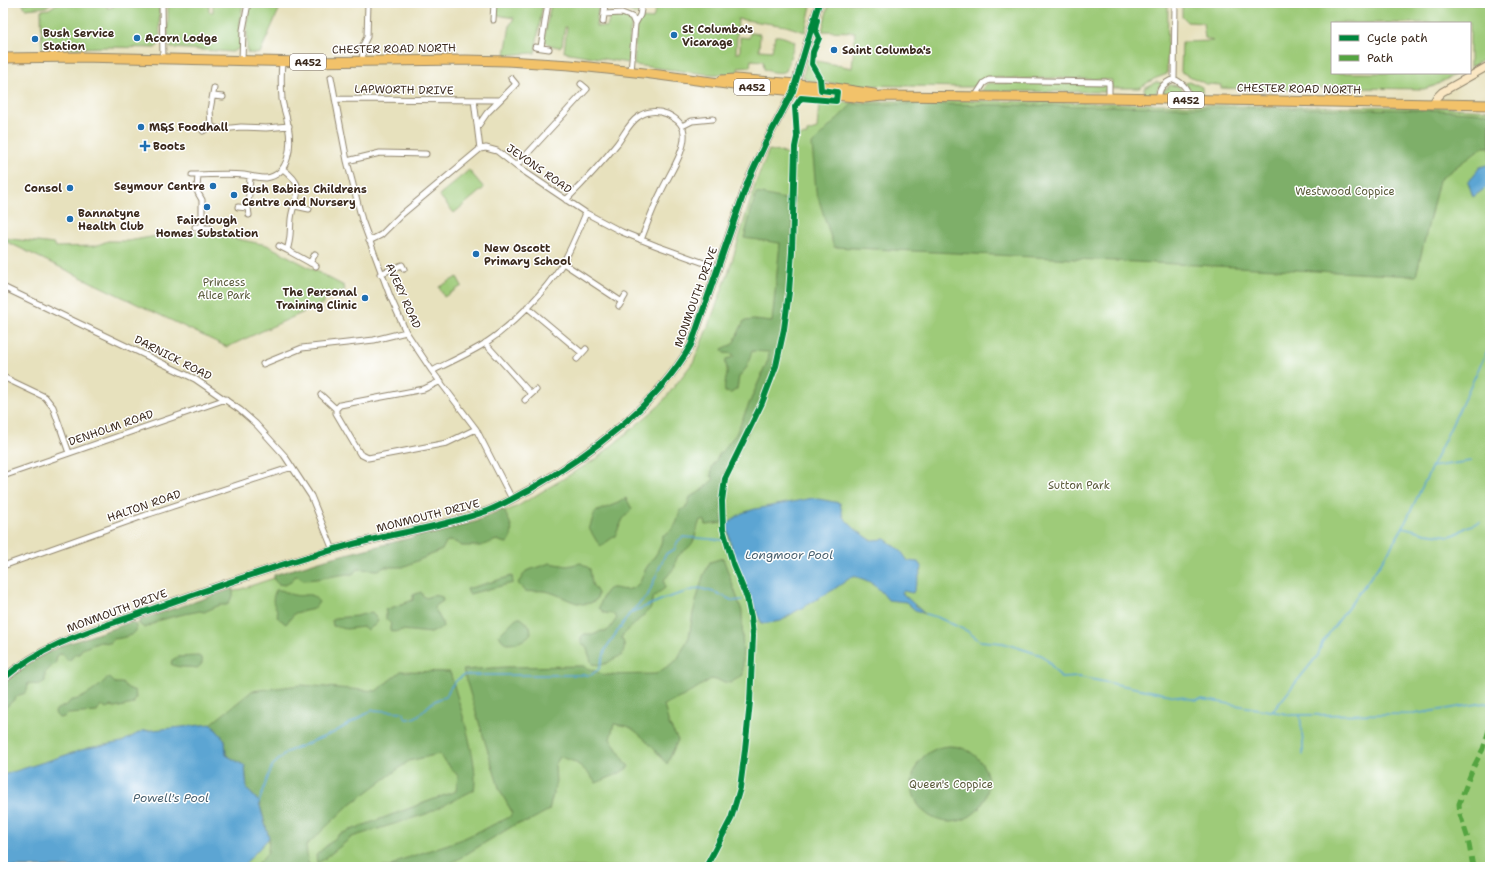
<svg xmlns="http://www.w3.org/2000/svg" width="1493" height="870" font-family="'Shantell Sans',sans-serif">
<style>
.green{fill:#9ecb79;stroke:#6c7a4c}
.forest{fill:#7eaf69;stroke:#5c6c44}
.water{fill:#5ba5d3;stroke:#4b6878}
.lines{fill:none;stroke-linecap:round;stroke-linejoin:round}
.stream{stroke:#5ba5d3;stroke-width:1.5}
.street-casing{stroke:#91866e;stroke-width:7}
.secondary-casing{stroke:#91866e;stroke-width:9}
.highway-casing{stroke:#91866e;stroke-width:11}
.street{stroke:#fff;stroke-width:5}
.secondary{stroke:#fae7c3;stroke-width:7}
.highway{stroke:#f2c26a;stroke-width:9}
.quiet{stroke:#54a441;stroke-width:5;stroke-dasharray:10 5;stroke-linecap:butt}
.cycleway-casing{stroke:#fff;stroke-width:8}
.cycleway{stroke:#00873e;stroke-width:6}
.poi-dot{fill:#1f6fb2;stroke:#fff;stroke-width:1.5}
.labels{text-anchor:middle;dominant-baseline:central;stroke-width:3;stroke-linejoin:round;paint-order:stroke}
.shield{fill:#fff;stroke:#766a62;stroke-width:1}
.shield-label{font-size:10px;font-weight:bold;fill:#3b2a1e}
.poi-label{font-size:11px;font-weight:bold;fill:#3b2a1e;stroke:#fff;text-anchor:start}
.street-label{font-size:11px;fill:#3b2a1e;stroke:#fff}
.park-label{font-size:11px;fill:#595a39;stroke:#fff}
.water-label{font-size:12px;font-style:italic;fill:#49616f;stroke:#fff}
</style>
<rect width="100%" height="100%" fill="#fff"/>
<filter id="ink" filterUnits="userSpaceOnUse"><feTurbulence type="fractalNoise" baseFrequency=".025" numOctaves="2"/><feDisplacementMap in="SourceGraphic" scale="8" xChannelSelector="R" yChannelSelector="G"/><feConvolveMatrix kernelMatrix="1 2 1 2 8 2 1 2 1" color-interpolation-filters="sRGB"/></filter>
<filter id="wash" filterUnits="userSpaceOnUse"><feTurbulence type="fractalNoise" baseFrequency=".012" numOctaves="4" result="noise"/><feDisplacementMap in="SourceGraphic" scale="16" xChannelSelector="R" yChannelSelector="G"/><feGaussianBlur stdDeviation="0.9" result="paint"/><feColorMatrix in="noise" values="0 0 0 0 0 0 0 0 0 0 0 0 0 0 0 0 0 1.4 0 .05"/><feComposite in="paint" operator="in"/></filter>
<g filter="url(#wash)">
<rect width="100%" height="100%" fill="#e7e1bd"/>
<path class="green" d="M22 3H51L46 7 26 9Z
M58 3H107V8L113 7 112 3H159L160 44 155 48 108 47 42 49 41 10 49 9Z
M168 3H209V12H213V3H243L240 23V48L232 52 171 48 168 44Z
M250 3H282L260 53C256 54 251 54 247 52V22Z
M496 3H543L535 53 505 55 510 25 514 18 497 15 496 13Z
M551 3H599L596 26 607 27 610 16 626 15 633 21 630 31 628 63 564 52 567 27H565L562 45 560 47C555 47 546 45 544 39Z
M607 3H640L638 13 636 14 623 9 612 11 607 10Z
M657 3H810L811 6 805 32 786 26 738 19 736 53H740V37L749 38 750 33 760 34 759 50 772 51 775 36C781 35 789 39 795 42L786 71C780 74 769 72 764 69L763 61 751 60 750 67 738 68V75L706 74 634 65 636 26 640 18 653 19Z
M829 3H1168L1167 74 1154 79 1139 88H1111L1112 80 1055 78 1014 79 992 77 981 82 977 86 970 87 851 85 809 81 803 77 807 59 852 68 855 32 822 31Z
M1182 3H1490V56L1470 67V23H1332V73H1458L1434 86 1424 89 1349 88 1277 90 1221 88V85L1206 84 1181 72 1182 42 1213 41 1205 38 1203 23 1187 22 1182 17Z
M1156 82 1162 83C1154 92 1159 96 1145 96L1144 88Z
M1191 82 1202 87V96L1194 95 1185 83Z
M988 83 1105 84 1107 85V92L982 91 983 87Z
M1170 85 1178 86 1184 92 1185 96H1162V92Z
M927 100 1289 106 1436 107 1490 110V867H3V684L86 640 338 557 466 529 518 506 596 459 660 405 694 361 713 314 728 274 756 182 769 150 791 154 793 137 807 135V132L817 129 819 103Z
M469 170 484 188 454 213 439 195Z
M202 232 267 245 344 286 345 290 323 301 324 303 227 347 3 240V238L54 244 56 247 95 246 108 241H128L168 234Z
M457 277 462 286 444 297 439 287Z"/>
<path class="forest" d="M852 104H926L1435 110 1490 113V147H1482L1439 180 1416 276 834 247 816 191 812 144Z
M756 193 785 199 794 198 789 292 784 329 776 366 762 403 725 479 722 501 723 523 706 525 705 521 700 520C697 527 696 536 693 542 687 553 675 551 675 567L664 580 665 588C656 595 651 596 651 608L621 637C626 645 625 649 621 656 607 660 609 667 592 664L586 646 581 643V637L584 634H595L601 631H607C611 628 613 623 617 618L613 614 605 613 599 608C610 571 618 599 636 586 642 582 643 572 647 567 651 560 656 556 659 549 661 545 662 540 662 536 675 529 677 524 680 510 687 509 688 503 690 497L698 493 714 479 711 476 712 467 719 455 736 434 768 360 769 352 752 351 747 367 739 377 737 389 731 393 725 392C723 382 728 378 727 369 726 364 725 363 726 359L734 357 733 354 724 353 722 349 733 344 744 321 754 320 772 322 780 243 744 238Z
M626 498 632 509 623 519 615 536 601 546C595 541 594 535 589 529L595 512 618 503Z
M503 509C509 520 517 532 507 543L502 542 497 540 481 546H462L455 542 448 541 445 544 442 550 403 567H385L378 570 357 569 353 574C336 574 320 580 303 580L298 576 294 577 291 582 285 585 278 584 274 580V575L326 559 475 522Z
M723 558 742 611 743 675 730 683 711 679 684 696 664 705 669 724 678 740 667 764C658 753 639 731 627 726 623 725 618 725 614 724L610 739 629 767 618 774 596 783C585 769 578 761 560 757L555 765 556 783 549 810 527 822 516 824 445 867H390L401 860 460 840 510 817 512 812 500 791 463 670 505 667 583 666 604 675 656 674 677 660 689 637 693 613 703 576 710 562Z
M550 563 567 566 581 563 590 569 592 584 598 593 597 599C581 613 562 593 544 591 538 590 531 592 525 592L518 583 526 571Z
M512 576 513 583 469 594 467 589Z
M233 589V596L227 605H220L204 612 200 611 175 616 161 620 145 628 140 625 139 621 140 620Z
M276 590C285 589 286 594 294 595 307 598 308 589 319 602L314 609 295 613 286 624 277 617C280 605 268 608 276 590Z
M421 592 423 596 426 598C432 595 436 595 442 597L443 601 434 607 442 622 443 627 431 633 402 630 395 632 390 630V627L391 624 386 619V613L385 610 413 600V595Z
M372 612 378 621 375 625 367 630 364 627 346 629 333 626 332 620 335 618 357 616Z
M516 618H521L530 626 531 633C525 641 516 644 507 644L502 640 499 635Z
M132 622 136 626C136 628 137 630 135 632 132 636 118 639 113 639L111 643 100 642 82 649 79 654H75L70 660H67L64 655 60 654 57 656 56 662 45 673V681C39 687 35 684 28 683L27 691 23 694 19 695 3 710V683L32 661 61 646Z
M198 656 202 658C203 663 201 666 197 668 188 666 179 669 171 664L172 660 178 657Z
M401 671 450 672C458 700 480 764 474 790L426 814 352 837 323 860 317 863 316 855 340 834 456 791 458 776 439 754 409 761 348 806 306 846 308 863 313 867H255L268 852 269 838 259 802 247 789 245 766 226 755 225 740 211 724 252 691 301 685 376 691Z
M110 678 115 683H122L128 688 135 691 136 698 133 704 115 708 111 706 106 709 101 705 97 712 68 714 64 717 59 718 56 715 55 712 57 709 67 705 71 700C81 701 101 686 106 679Z
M912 784a38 38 0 1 1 76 0a38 38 0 1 1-76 0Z"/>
<path class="water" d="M1490 164V183L1483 190 1473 197 1468 182 1480 167Z
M813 498 840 503 843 517 855 529 871 540 885 539 901 551 908 561 918 562 922 568 913 593 903 591 902 593 925 614 915 610 906 602 888 600C876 585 872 581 853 576L833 590 793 613 781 621 762 624C747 591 731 559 727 523L742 513 755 509Z
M211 724 225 740 226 755 245 766 247 789 259 802 269 838 242 867H3V775L88 748 122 742 142 731Z"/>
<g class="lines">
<path class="stream" d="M1431 467 1471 461
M1403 527 1426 533 1450 536 1456 534 1467 527 1480 522
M631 612 648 595 664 557 667 553 674 550 678 541 683 537 723 540
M925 614 937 617 967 631 980 641 1003 643 1041 655 1047 660 1061 678 1080 677 1196 700 1201 699 1293 715 1414 714 1484 703 1490 704
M1273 711 1318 655 1322 643 1378 567 1390 549 1403 527 1490 345
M1300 715 1303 743V755
M259 802 272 766 287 752 333 733 373 710 402 712 406 719C422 721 427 699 446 697 449 688 455 680 464 675H591L599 669 606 648 630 613 666 598 699 588 717 593 733 601 742 600"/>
</g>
</g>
<g filter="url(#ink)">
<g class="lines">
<g class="street-casing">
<path id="street" d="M162 3 163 59
M604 14 605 3
M493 20 494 3
M603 22 604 14 622 13 632 17 635 24
M535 47 549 49
M541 47 548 3
M242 60 243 30 248 3
M363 61 362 47 367 37 368 3
M631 72 635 24 640 15 642 4
M331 77 347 161 362 220 390 296 406 332 432 371 476 429 512 499
M1174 79 1175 3
M214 88 210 110 211 126 215 128 222 129 241 127 266 128 289 126
M213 96 223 97
M975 97 984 83 989 80 1106 82 1109 83V98
M335 99 499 100
M1159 99C1158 88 1164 83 1174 79 1184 84 1188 89 1189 100
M474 100 480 149
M478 126 487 113 516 84 511 78
M682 126 692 121 713 119
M203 131 211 126
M347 161 380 153 426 154
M516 166 587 89 581 84
M283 169C309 189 294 194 291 219 290 230 291 240 287 250L316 266
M192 175C209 175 228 173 244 175 251 176 258 178 266 178 290 175 292 145 288 125 287 116 283 108 282 99 281 86 281 74 282 62
M198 175 197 188 198 193 202 200V227
M566 200C584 182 601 164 617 144 624 135 629 123 638 117 646 111 657 110 667 114 675 118 683 123 684 133 686 151 668 176 661 192 653 208 647 224 641 240
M295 206 309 209
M238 207 248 208 249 215
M248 208 250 177
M195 227 210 228
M369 241 381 235 401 215 480 149 486 148 497 151 516 166 586 213 622 232 657 246 718 268
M279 246 287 250
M310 263 315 254
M563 263 622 302
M380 274 402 265 404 269
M3 287 195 379 240 410 256 424 284 455 311 496 333 550
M619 306 625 296
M527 307 582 353
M485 343 531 394
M577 359 586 349
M263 364 302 348 374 340 406 332
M432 371C450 362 468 354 484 344 513 325 544 293 563 263 572 247 579 230 586 213
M3 377 45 397 53 407 69 453
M441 381 424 389 340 405 336 409V413L360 454 368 458 447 443 476 429
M321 395 336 409
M525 400 536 390
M3 476 226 399
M3 566 149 514 292 467"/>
</g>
<g class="secondary-casing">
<path id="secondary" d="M1433 103 1436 98 1442 92 1490 65
M3 679C45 643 94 630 144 612 212 588 280 564 350 545 395 533 442 527 487 511 501 506 515 497 529 490 588 456 657 405 691 345L748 181 766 142 793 91 819 3"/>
</g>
<g class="highway-casing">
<path id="highway" d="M3 58 80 57 304 62 465 60 507 61 570 65 644 73 734 85 865 98 882 96 1109 98 1490 105
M722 80 735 79 821 86 874 94"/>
</g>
<use href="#street" class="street"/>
<use href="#secondary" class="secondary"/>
<use href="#highway" class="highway"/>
<path class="quiet" d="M1473 867 1468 839 1460 814 1459 804 1473 768 1483 749 1490 727"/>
<g class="cycleway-casing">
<path id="cycleway" d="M3 679C45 643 94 630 144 612 212 588 280 564 350 545 395 533 442 527 487 511 501 506 515 497 529 490 588 456 657 405 691 345L748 181 766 142 793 91 819 3
M706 867 731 819 740 788 745 750 750 702 753 636 751 617 747 598 733 564 723 529 722 501 725 479 762 403 776 366 784 329 789 292 792 252 795 147 797 137 795 107 801 98 836 101 837 92 821 90 820 78 812 64 813 52 819 38 815 29 817 20"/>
</g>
<use href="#cycleway" class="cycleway"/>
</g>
</g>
<g class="poi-dot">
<circle cx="674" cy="35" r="4"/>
<circle cx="137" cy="38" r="4"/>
<circle cx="35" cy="39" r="4"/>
<circle cx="834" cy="50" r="4"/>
<circle cx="141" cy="127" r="4"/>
<path d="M143 140h4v4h4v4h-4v4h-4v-4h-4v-4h4z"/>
<circle cx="213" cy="186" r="4"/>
<circle cx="70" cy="188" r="4"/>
<circle cx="234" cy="195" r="4"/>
<circle cx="207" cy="207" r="4"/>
<circle cx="70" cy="219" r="4"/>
<circle cx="476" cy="254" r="4"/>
<circle cx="365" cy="298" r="4"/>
</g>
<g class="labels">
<g class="shield">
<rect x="290" y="54" width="36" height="16" rx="3"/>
<rect x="734" y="79" width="36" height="16" rx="3"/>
<rect x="1168" y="92" width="36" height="16" rx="3"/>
</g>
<g class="shield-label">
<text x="308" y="62">A452</text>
<text x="752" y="87">A452</text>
<text x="1186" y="100">A452</text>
</g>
<g class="poi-label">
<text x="682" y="29">St Columba's<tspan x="682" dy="13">Vicarage</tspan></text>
<text x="43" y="33">Bush Service<tspan x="43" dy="13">Station</tspan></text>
<text x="145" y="38">Acorn Lodge</text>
<text x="842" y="50">Saint Columba's</text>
<text x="149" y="127">M&amp;S Foodhall</text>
<text x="153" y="146">Boots</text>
<text x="205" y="186" text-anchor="end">Seymour Centre</text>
<text x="62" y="188" text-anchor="end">Consol</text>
<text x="242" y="189">Bush Babies Childrens<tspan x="242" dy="13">Centre and Nursery</tspan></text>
<text x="78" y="213">Bannatyne<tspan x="78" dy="13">Health Club</tspan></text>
<text x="207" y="220" text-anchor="middle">Fairclough<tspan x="207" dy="13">Homes Substation</tspan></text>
<text x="484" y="248">New Oscott<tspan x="484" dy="13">Primary School</tspan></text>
<text x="357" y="292" text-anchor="end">The Personal<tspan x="357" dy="13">Training Clinic</tspan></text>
</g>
<g class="street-label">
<text transform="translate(394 49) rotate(-1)">CHESTER ROAD NORTH</text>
<text transform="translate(1299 89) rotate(1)">CHESTER ROAD NORTH</text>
<text transform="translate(404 90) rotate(1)">LAPWORTH DRIVE</text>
<text transform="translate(539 169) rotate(35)">JEVONS ROAD</text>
<text transform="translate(403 296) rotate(66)">AVERY ROAD</text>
<text transform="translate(696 297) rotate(-70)">MONMOUTH DRIVE</text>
<text transform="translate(173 358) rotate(27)">DARNICK ROAD</text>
<text transform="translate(111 428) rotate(-19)">DENHOLM ROAD</text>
<text transform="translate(144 506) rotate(-19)">HALTON ROAD</text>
<text transform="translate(428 516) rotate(-14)">MONMOUTH DRIVE</text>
<text transform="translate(117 611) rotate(-20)">MONMOUTH DRIVE</text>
</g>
<g class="park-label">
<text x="1345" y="191">Westwood Coppice</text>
<text x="224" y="282">Princess<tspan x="224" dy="13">Alice Park</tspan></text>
<text x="1079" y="485">Sutton Park</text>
<text x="951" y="784">Queen's Coppice</text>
</g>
<g class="water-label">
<text x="789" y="555">Longmoor Pool</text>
<text x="171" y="798">Powell's Pool</text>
</g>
</g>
<rect width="1493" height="870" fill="none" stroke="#fff" stroke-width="16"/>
<rect x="1331" y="22" width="140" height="52" fill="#ffffff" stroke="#b1aaa5"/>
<rect x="1339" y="35" width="20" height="6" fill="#00873e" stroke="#b1aaa5"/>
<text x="1367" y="42" font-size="12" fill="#3b2a1e">Cycle path</text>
<rect x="1339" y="55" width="20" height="6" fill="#54a441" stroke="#b1aaa5"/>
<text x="1367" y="62" font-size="12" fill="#3b2a1e">Path</text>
</svg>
